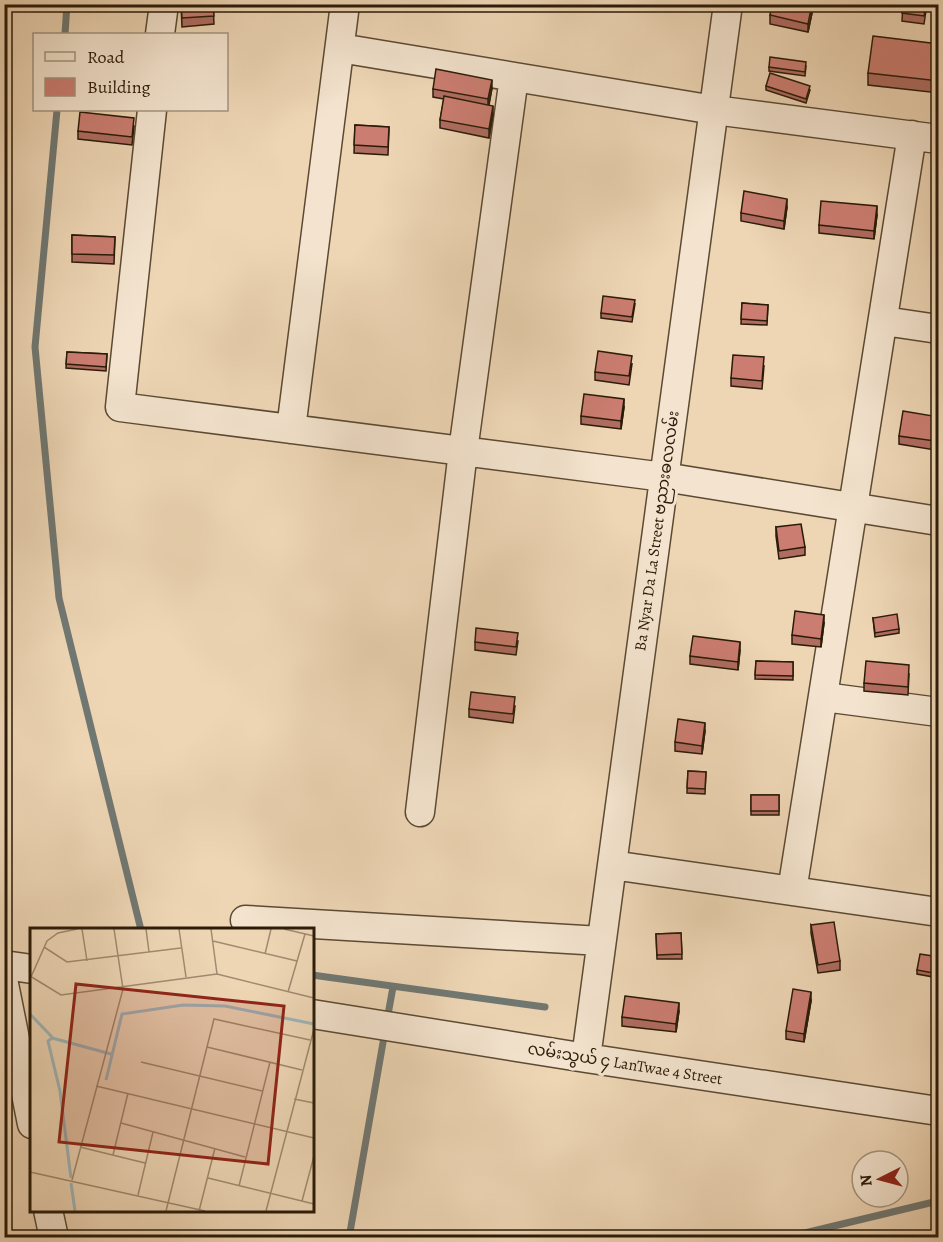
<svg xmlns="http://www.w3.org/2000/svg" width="943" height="1242" font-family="Alegreya,'Noto Sans Myanmar',serif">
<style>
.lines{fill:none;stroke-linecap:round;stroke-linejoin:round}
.stream{stroke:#707873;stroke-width:7}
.minor-casing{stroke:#5b4a33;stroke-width:31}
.minor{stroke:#f4e4cf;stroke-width:28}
.wall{fill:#af6c61;stroke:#2a1b08;stroke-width:1.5}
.shaded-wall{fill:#8e584f;stroke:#2a1b08;stroke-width:1.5}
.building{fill:#cb7d71;stroke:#2a1b08;stroke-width:1.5}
.labels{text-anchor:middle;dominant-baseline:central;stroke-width:6;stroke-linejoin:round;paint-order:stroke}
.street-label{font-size:16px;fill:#2a1b08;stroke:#f4e4cf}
.inset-river{fill:none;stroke:#9fb6ba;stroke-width:3}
.inset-road{fill:none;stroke:#a08b70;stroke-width:1.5}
.view{fill:#8f2418;fill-opacity:0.15;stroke:#8f2418;stroke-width:3}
.inset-edge{fill:none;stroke:#2a1b08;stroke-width:3}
</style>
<rect width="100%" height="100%" fill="#eed6b5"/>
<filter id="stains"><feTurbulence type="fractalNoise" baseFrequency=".00333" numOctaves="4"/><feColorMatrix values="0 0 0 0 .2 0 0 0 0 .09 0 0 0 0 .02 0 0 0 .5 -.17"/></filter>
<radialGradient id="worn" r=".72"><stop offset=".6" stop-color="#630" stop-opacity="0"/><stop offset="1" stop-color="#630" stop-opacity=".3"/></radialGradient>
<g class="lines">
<path class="stream" d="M65 34 67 4
M57 110 35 347 59 598 141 930
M312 975 545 1007
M387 1020 393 987
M349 1238 385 1031
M784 1238 938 1201"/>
<g class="minor-casing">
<path id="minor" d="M160 34 164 4
M340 48 714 110 938 139
M152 110 120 407 664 477 938 521
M884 321 938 329
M291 429 345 4
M824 697 938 712
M420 812 463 451 514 77
M612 865 938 912
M792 891 912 135
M245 920 601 941
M4 965 32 969
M4 984 32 1124
M312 1014 586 1058 938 1111
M586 1058 728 4
M48 1210 54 1238"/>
</g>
<use href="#minor" class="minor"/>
</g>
<path class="wall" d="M181 4H213L214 24 182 27Z
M903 4H927L924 24 902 21Z
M812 13 808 32 770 24V15Z
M939 44V93L868 85V73Z
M806 66 805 76 769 71V67Z
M766 86 810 90 806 103 766 90Z
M492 88 489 105 493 114 489 138 440 128V120L444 99 433 97V89Z
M355 125 389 127 388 155 354 153Z
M134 126 132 145 78 139V131Z
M787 207 784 229 741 221V213Z
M877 215 874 239 819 233V225Z
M72 235 115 237 114 264 72 262Z
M742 303 768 305 767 325 741 324Z
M635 304 632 322 601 318V313Z
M67 352 107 354 106 371 66 368Z
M632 364 629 385 595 380V372Z
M764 366 762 389 731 386V378Z
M624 407 621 429 581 424V416Z
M939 417V427L935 450 899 444V436Z
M776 527 805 547V555L779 559 776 536Z
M873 618 899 629V633L875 637Z
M824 623 821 647 792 644V635Z
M518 641 516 655 475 650V642Z
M934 649H939V691L933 690Z
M740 650 738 670 690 664V656Z
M756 661 793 662V680L755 679Z
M909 674 908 695 864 691V683Z
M515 706 513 723 469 717V709Z
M705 731 702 754 675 751V742Z
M688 771 706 772 705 794 687 793Z
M751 795H779V815H751Z
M811 925 840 961V970L818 973 811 933Z
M681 933 682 959H657L656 934Z
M939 957V978L917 974V970Z
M811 1001 804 1042 786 1039V1031Z
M679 1011 676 1032 622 1026V1017Z"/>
<path class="shaded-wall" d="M812 4V13L808 32V24Z
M492 80V88L488 108V99Z
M493 106V114L489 138V129Z
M787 199V207L784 229V221Z
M877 206V215L874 239V231Z
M624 399V407L621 429V421Z
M939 418V427L935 450V441Z
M824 615V623L821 647V639Z
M740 642V650L738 670V662Z
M705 723V731L702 754V746Z
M811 992V1001L804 1042V1034Z
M679 1003V1011L676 1032V1024Z"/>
<path class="building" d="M181 4H213L214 16 182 18Z
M772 4H812L808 24 770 15Z
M903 4H926L924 16 902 13Z
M873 36 939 44V81L868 73Z
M770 57 806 62 805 72 769 67Z
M436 69 492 80 488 99 433 89Z
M770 73 810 86 806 99 766 86Z
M444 96 493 106 489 129 440 120Z
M80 112 134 118 132 137 78 131Z
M355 125 389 127 388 147 354 145Z
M744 191 787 199 784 221 741 213Z
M821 201 877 206 874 231 819 225Z
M72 235 115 237 114 255 72 254Z
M603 296 635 300 632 317 601 313Z
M742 303 768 305 767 321 741 319Z
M598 351 632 356 629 376 595 372Z
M67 352 107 354 106 367 66 364Z
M733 355 764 357 762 381 731 378Z
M584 394 624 399 621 421 581 416Z
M903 411 939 417 935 441 899 436Z
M801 524 805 547 779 551 776 527Z
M795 611 824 615 821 639 792 635Z
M897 614 899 629 875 633 873 618Z
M476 628 518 633 516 647 475 642Z
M693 636 740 642 738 662 690 656Z
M934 649H939V682H933Z
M756 661 793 662V676L755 675Z
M866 661 909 665 908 687 864 683Z
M471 692 515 697 513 714 469 709Z
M678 719 705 723 702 746 675 742Z
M688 771 706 772 705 789 687 788Z
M751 795H779V811H751Z
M834 922 840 961 818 965 811 925Z
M681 933 682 954 657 955 656 934Z
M920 954 939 957V974L917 970Z
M793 989 811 992 804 1034 786 1031Z
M625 996 679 1003 676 1024 622 1017Z"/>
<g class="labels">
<g class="street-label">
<text transform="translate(657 531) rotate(-82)">Ba Nyar Da La Street ဗညားဓလလမ်း</text>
<text transform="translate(625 1064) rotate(9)">လမ်းသွယ် ၄ LanTwae 4 Street</text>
</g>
</g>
<g transform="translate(30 928)">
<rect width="284" height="284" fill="#eed6b5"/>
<path class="inset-river" d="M0 86 22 109M76 152 92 86 153 77 195 78 284 96M41 250 30 163 18 113 22 110 81 126M41 255 45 283"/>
<path class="inset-road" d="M52 1 57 33M116 1 119 24M149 1 156 49M181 1 187 46M254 1 284 8M183 13 267 33M14 19 37 34 151 20M235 26 241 1M0 48 31 67 187 46 284 70M1 49 17 13 28 5 47 1M258 64 275 6M177 119 272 142M111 134 232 163M66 158 284 210M264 171 284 175M91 195 215 229M50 219 115 235M83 227 98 165M0 244 175 283M178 250 284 276M42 252 93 61 84 1M209 258 240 134M108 267 123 204M272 273 284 228M136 283 184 91 280 112M169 283 185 220M236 283 284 101"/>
<path class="view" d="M46 56 254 78 238 236 29 214Z"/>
<rect width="284" height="284" class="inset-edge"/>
</g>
<rect width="943" height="1242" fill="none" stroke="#eed6b5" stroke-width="24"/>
<rect x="6" y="6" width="931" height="1230" fill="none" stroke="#2a1b08" stroke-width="3"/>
<rect x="12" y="12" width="919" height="1218" fill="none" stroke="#2a1b08" stroke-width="1.5"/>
<rect x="33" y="33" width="195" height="78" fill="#f4e4cf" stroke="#a3947f" stroke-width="1.5"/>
<rect x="45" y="52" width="30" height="9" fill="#f4e4cf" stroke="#a3947f" stroke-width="1.5"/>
<text x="87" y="63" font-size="18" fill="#2a1b08">Road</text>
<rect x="45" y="78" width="30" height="18" fill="#cb7d71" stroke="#a3947f" stroke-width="1.5"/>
<text x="87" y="93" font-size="18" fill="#2a1b08">Building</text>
<g transform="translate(880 1179) rotate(264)"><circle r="28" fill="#f4e4cf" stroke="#a3947f" stroke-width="1.5"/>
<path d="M0-4.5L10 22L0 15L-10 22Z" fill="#8f2418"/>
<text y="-9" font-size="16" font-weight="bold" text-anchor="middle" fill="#2a1b08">N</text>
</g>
<rect width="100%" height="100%" filter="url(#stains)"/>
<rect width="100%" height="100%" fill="url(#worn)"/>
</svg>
